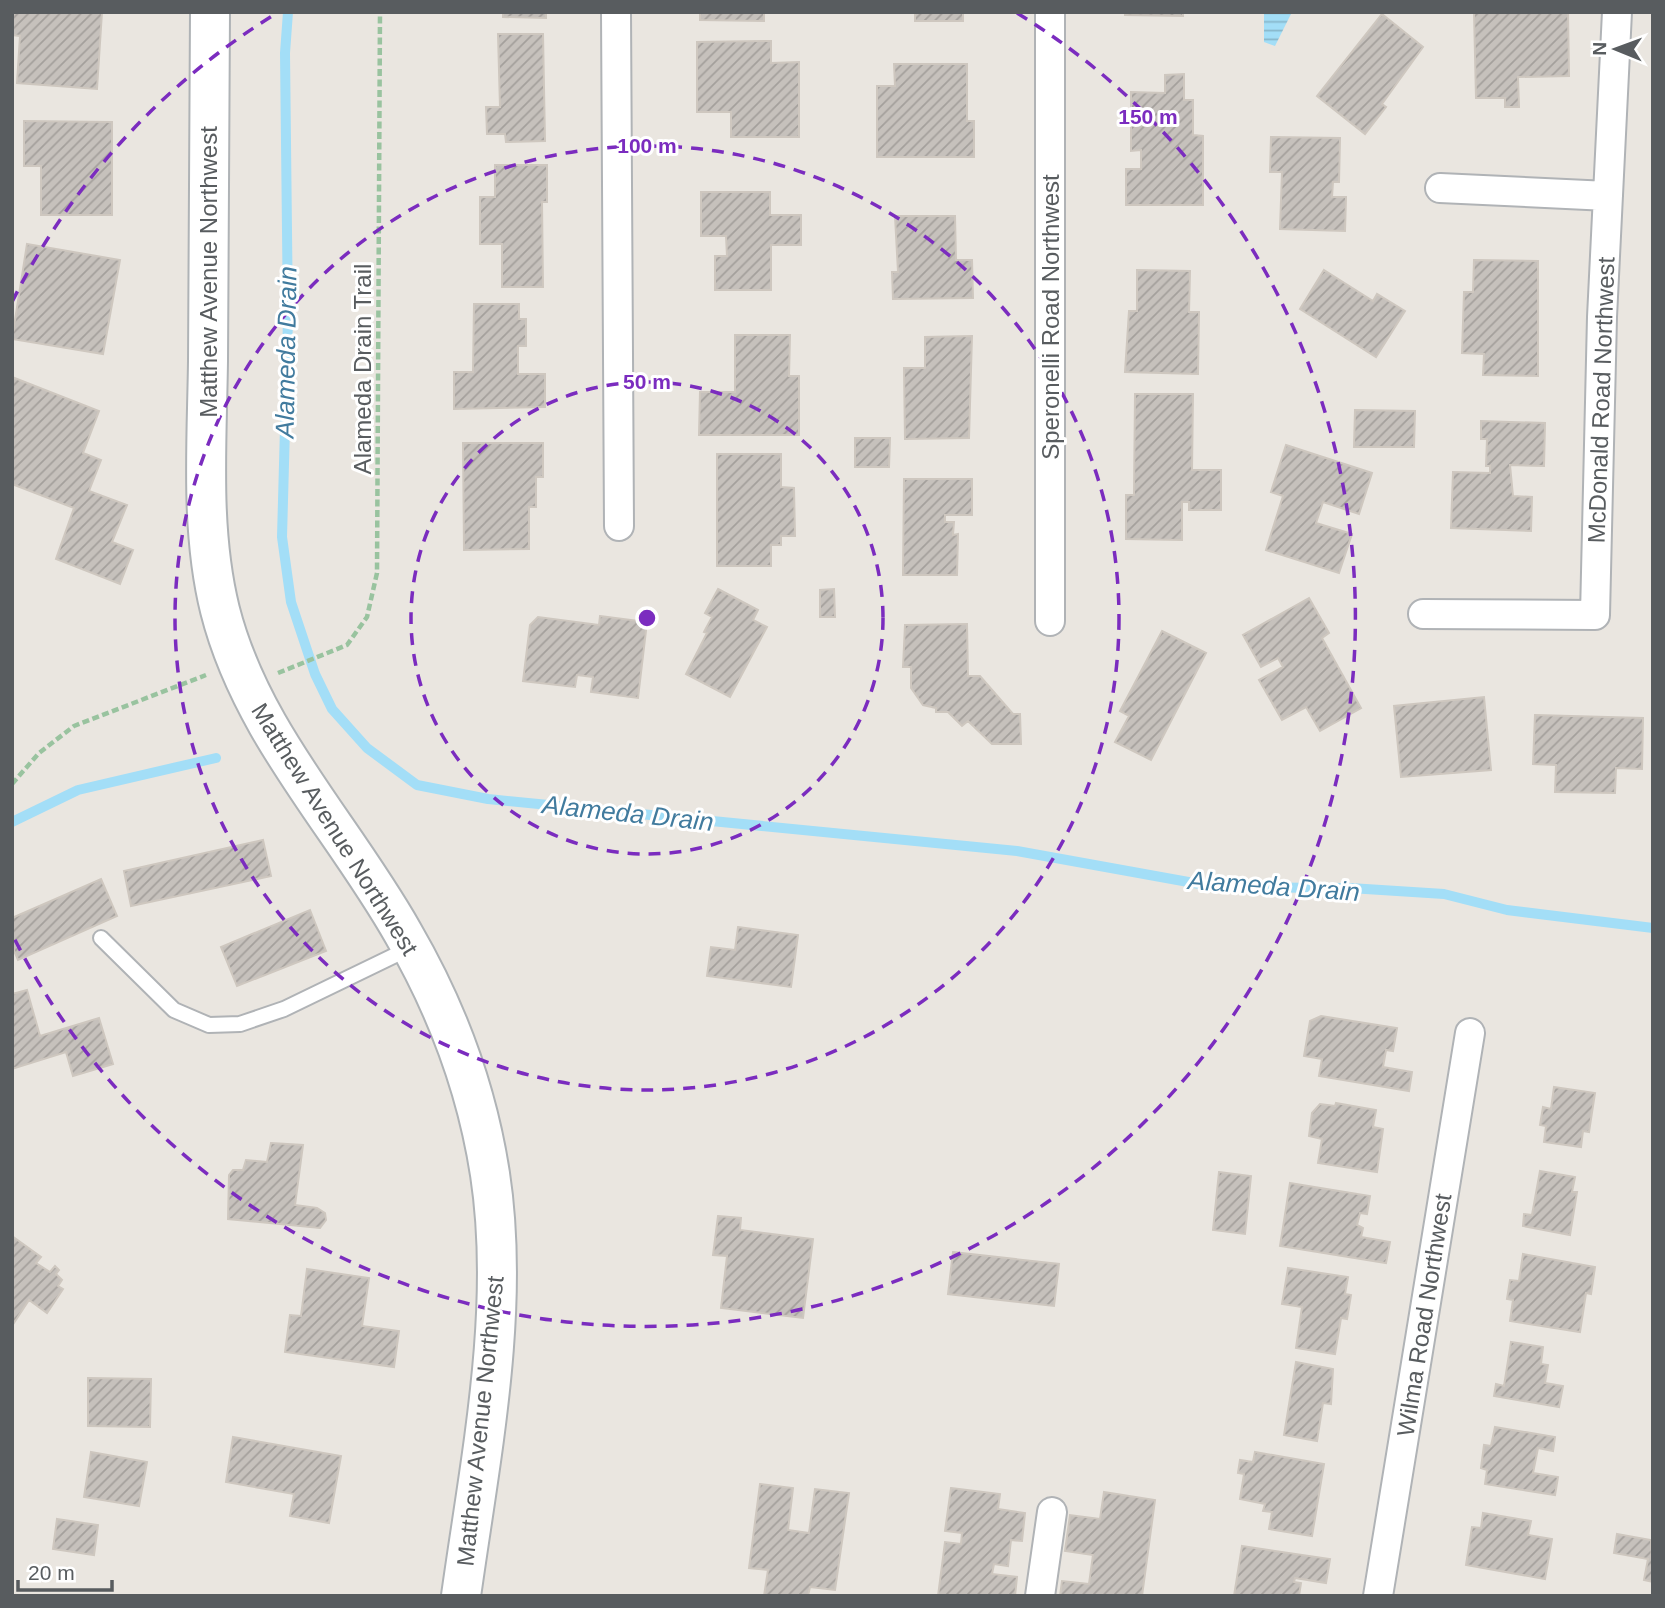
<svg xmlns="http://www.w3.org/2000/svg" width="1665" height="1608" font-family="Arial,sans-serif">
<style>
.water{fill:url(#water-rules)}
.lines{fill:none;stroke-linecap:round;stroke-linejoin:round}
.stream{stroke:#a3def7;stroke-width:10}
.building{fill:url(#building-hatch);stroke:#cec7bf;stroke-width:2}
.lane-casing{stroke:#b0b3b6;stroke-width:18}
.street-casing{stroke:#b0b3b6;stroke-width:32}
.secondary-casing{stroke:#afb3b6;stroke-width:42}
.path{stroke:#99c39f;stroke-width:4.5;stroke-dasharray:7 3.5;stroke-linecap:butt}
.lane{stroke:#fff;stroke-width:14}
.street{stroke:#fff;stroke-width:28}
.secondary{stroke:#fff;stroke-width:38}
.ring{fill:none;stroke:#7b2cbf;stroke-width:3.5;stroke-dasharray:12 9}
.labels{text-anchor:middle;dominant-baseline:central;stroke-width:6;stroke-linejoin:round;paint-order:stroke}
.street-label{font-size:24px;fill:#585c5f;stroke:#fff}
.water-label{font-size:26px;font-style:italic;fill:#417b9e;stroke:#fff}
.centre{fill:#7b2cbf;stroke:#fff;stroke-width:3.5}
.ring-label{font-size:21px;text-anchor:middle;font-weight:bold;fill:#7b2cbf;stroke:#fff;stroke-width:6;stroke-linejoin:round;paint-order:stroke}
</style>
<defs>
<pattern id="water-rules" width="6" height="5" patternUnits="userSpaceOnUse" patternTransform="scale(1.75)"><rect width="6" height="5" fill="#a3def7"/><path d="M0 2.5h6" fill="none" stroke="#88b7cb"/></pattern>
<pattern id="building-hatch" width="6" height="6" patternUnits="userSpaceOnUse" patternTransform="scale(1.75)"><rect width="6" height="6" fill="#c6c1bc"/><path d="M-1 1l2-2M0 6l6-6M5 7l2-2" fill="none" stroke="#a4a09c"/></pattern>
</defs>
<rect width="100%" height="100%" fill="#eae6e0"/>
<path class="water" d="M1264 12H1292L1275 46 1264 42Z"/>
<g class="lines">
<path class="stream" d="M288 12 285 53 288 319 282 537 291 602 315 674 332 709 367 748 417 785 488 799 1017 851 1216 887 1350 888 1444 894 1507 910 1653 928
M12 822 78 790 216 758"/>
</g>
<path class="building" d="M12 12H102L97 89 17 83 20 36 12 35Z
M503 12H546V18L503 17Z
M700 12H764V21L700 20Z
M915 12H963V21H915Z
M1125 12H1183V16L1125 15Z
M1474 12H1568L1569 76 1518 77 1519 107H1505V98H1476Z
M1382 14 1423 47 1382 104 1386 107 1365 134 1317 96Z
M498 34H543L545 141 506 142 505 134H487L486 107H500Z
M771 41V63L799 62V137H731V112H697V42Z
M894 64H967V121H974V157H877V86H895Z
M1184 74V100H1193V135L1203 136V205H1126V169H1141V150L1131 151V92L1165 93V75Z
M24 121 112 122V215H41V166H24Z
M1271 137 1340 138 1339 182H1333L1332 197H1346L1345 231 1280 229 1282 172H1270Z
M495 165H547V202H542L543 287H502V244H480V197H495Z
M701 192H770V215H801V245H771V290H715V256H727L726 236H701Z
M895 216H955L956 260H972L973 298 893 299 892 272H898Z
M27 244 120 260 103 354 12 339Z
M1474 260 1538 261V376L1483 375 1484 354 1462 353 1464 292H1473Z
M1137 270 1190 271 1189 312H1199L1198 374 1125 372 1129 311H1137Z
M1324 270 1373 301 1377 294 1405 311 1376 357 1300 309Z
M474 304H519V319H526V346H518V374H545V407L454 409V372H473Z
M735 335H790L789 376H799V435H699L700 392H735Z
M972 336 969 438 905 439 904 368H925V337Z
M12 377 99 411 83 453 101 460 89 491 127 505 112 542 133 550 120 584 56 559 74 508 12 484Z
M1135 394H1193L1192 470H1221V510H1189V502H1182V540L1126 539V495H1134Z
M1355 410 1415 411 1414 447H1354Z
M1481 421 1545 423 1544 466 1510 465 1513 496 1532 497 1531 531 1451 528 1453 472 1490 473V466H1486L1487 439H1481Z
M855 438H890L889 467H855Z
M463 443H543V477H536V507H529V549L464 550Z
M1286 445 1372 473 1359 514 1323 502 1316 523 1352 534 1339 573 1266 550 1283 496 1271 492Z
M717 454H781V487L794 488 795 536H781V545H771V566H717Z
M904 479H972V515H945V522H954L953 535 958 534 957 575H903Z
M718 589 758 610 753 620 767 627 730 697 686 674 707 633 704 632 712 617 705 613Z
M834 589 835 617H820V590Z
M1309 598 1329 633 1322 638 1361 708 1320 731 1306 707 1282 720 1259 680 1283 667 1278 658 1261 667 1243 635Z
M600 616 647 622 638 698 591 692 593 677 577 675 575 687 523 681 530 625 538 617 599 625Z
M967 624 968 676H980L1013 714H1020L1021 744H992L968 721 962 726 948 712H936V708L923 705 911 688V667H903L905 625Z
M1162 631 1206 653 1151 760 1115 742 1129 716 1120 711Z
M1484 697 1491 770 1401 777 1394 706Z
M1535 715 1643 718 1642 769 1616 768 1615 793 1555 792 1556 765 1533 764Z
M263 840 271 876 131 906 124 871Z
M101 879 117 916 18 960 12 946V918Z
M310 910 326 951 237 986 221 947Z
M738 927 798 935 791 987 707 976 711 947 735 950Z
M27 990 40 1036 99 1018 113 1064 73 1076 66 1052 12 1069V994Z
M1321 1016 1397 1028 1393 1051 1386 1050 1383 1067 1412 1072 1409 1091 1319 1076 1322 1059 1304 1056 1310 1021Z
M1554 1087 1595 1093 1589 1132 1583 1131 1581 1147 1544 1142 1546 1126 1540 1125 1543 1107 1551 1109Z
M1336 1103 1376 1110 1373 1127 1383 1129 1377 1172 1318 1163 1322 1139 1309 1136 1312 1113 1320 1104 1335 1106Z
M271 1143 303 1145 295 1205 317 1208 325 1213 326 1220 320 1228 228 1219 229 1175 233 1170H243L246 1160 267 1162Z
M1540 1171 1575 1177 1572 1192H1577L1570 1235 1523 1226 1524 1214 1532 1215Z
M1219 1172 1251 1176 1245 1234 1213 1230Z
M1290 1183 1370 1196 1367 1214 1360 1213 1357 1225 1363 1228 1361 1237 1390 1242 1386 1263 1280 1246Z
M718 1216 741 1218 740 1230 813 1239 803 1318 721 1308 727 1256 713 1255Z
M12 1236 41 1257 36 1263 50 1272 55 1266 59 1270 56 1274 62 1280 58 1286 63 1289 47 1313 29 1300 12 1326Z
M953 1252 1059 1264 1054 1306 948 1294Z
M1523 1254 1595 1267 1591 1294 1586 1293 1580 1332 1510 1321 1513 1300 1507 1299 1510 1280 1519 1281Z
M1288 1268 1348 1277 1345 1294 1351 1295 1347 1319 1341 1318 1335 1354 1296 1348 1302 1307 1282 1304Z
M307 1269 369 1278 362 1326 399 1331 394 1367 285 1352 290 1315 301 1316Z
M1511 1342 1543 1347 1541 1364 1548 1365 1545 1383 1563 1386 1559 1407 1494 1396 1496 1384 1504 1386Z
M1296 1362 1333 1369 1331 1404 1323 1403 1317 1441 1284 1435Z
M88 1378 151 1379 150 1427 88 1426Z
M1495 1427 1555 1437 1553 1451 1538 1448 1533 1473 1558 1477 1555 1495 1485 1484 1487 1470 1481 1468 1484 1445 1491 1446Z
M233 1437 341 1456 329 1523 290 1516 294 1494 226 1482Z
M91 1452 147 1462 139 1506 84 1497Z
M1255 1452 1324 1464 1312 1536 1269 1529 1272 1512 1263 1511 1265 1504 1240 1499 1244 1474 1238 1473 1240 1460 1253 1462Z
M760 1484 793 1488 788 1530 809 1533 815 1489 849 1493 835 1590 810 1587 808 1596H764L768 1570 749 1568Z
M951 1488 1000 1494 998 1509 1025 1513 1022 1541 1011 1540 1008 1566 994 1564 992 1574 1017 1577 1015 1596H938L945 1542 961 1544 962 1533 945 1531Z
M1104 1492 1155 1500 1142 1596H1060L1062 1581 1089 1584 1093 1555 1065 1551 1070 1515 1100 1519Z
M1483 1513 1531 1521 1528 1535 1552 1539 1545 1579 1466 1565 1472 1527 1481 1528Z
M57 1519 98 1525 94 1555 53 1549Z
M1617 1534 1651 1540 1653 1582 1644 1580 1648 1559 1614 1553Z
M1242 1546 1330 1559 1326 1583 1295 1578 1294 1582 1301 1583 1299 1596H1234Z"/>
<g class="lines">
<g class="lane-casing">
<path id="lane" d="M101 938 174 1010 209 1025 240 1024 284 1009 410 948"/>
</g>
<g class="street-casing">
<path id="street" d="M616 12 619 526
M1440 188 1608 196
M1423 614 1595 615 1602 317 1617 12
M1050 621V12
M1040 1596 1052 1512
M1378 1596 1470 1033"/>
</g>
<g class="secondary-casing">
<path id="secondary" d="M210 12C210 129 209 245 208 361 207 442 200 530 220 610 251 733 342 825 403 933 446 1007 477 1090 490 1174 511 1310 480 1460 461 1596"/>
</g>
<path class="path" d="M278 673 347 645 367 617 377 573 380 12
M12 784 39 753 74 726 206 675"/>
<use href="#lane" class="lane"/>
<use href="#street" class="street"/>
<use href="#secondary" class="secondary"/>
</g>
<g class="ring">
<circle cx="647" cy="618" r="236"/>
<circle cx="647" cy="618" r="472"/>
<path d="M12 302A709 709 0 0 1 277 13M1017 13A709 709 0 1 1 12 934"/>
</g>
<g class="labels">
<g class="street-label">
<text transform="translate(208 272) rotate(-90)">Matthew Avenue Northwest</text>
<text transform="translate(1050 317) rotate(-90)">Speronelli Road Northwest</text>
<text transform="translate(362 369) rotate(-90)">Alameda Drain Trail</text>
<text transform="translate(1601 400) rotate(-88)">McDonald Road Northwest</text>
<text transform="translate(335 829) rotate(58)">Matthew Avenue Northwest</text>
<text transform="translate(1424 1315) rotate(-81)">Wilma Road Northwest</text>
<text transform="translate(480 1421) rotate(-84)">Matthew Avenue Northwest</text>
</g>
<g class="water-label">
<text transform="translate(286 352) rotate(-89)">Alameda Drain</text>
<text transform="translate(628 813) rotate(6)">Alameda Drain</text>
<text transform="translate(1274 886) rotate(4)">Alameda Drain</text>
</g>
</g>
<circle cx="647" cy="618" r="10" class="centre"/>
<g class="ring-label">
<text x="1148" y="124">150 m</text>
<text x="647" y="153">100 m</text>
<text x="647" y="389">50 m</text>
</g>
<rect width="1665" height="1608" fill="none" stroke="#585c5f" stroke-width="28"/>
<g transform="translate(1616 49) rotate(271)" stroke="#ffffff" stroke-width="5" paint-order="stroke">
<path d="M0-5L12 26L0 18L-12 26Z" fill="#585c5f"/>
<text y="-10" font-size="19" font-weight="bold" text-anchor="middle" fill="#585c5f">N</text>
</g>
<path d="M18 1580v10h94v-10" fill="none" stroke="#585c5f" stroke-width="3.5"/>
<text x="28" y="1580" font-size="21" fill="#585c5f" stroke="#ffffff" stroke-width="5" paint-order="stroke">20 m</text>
</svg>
